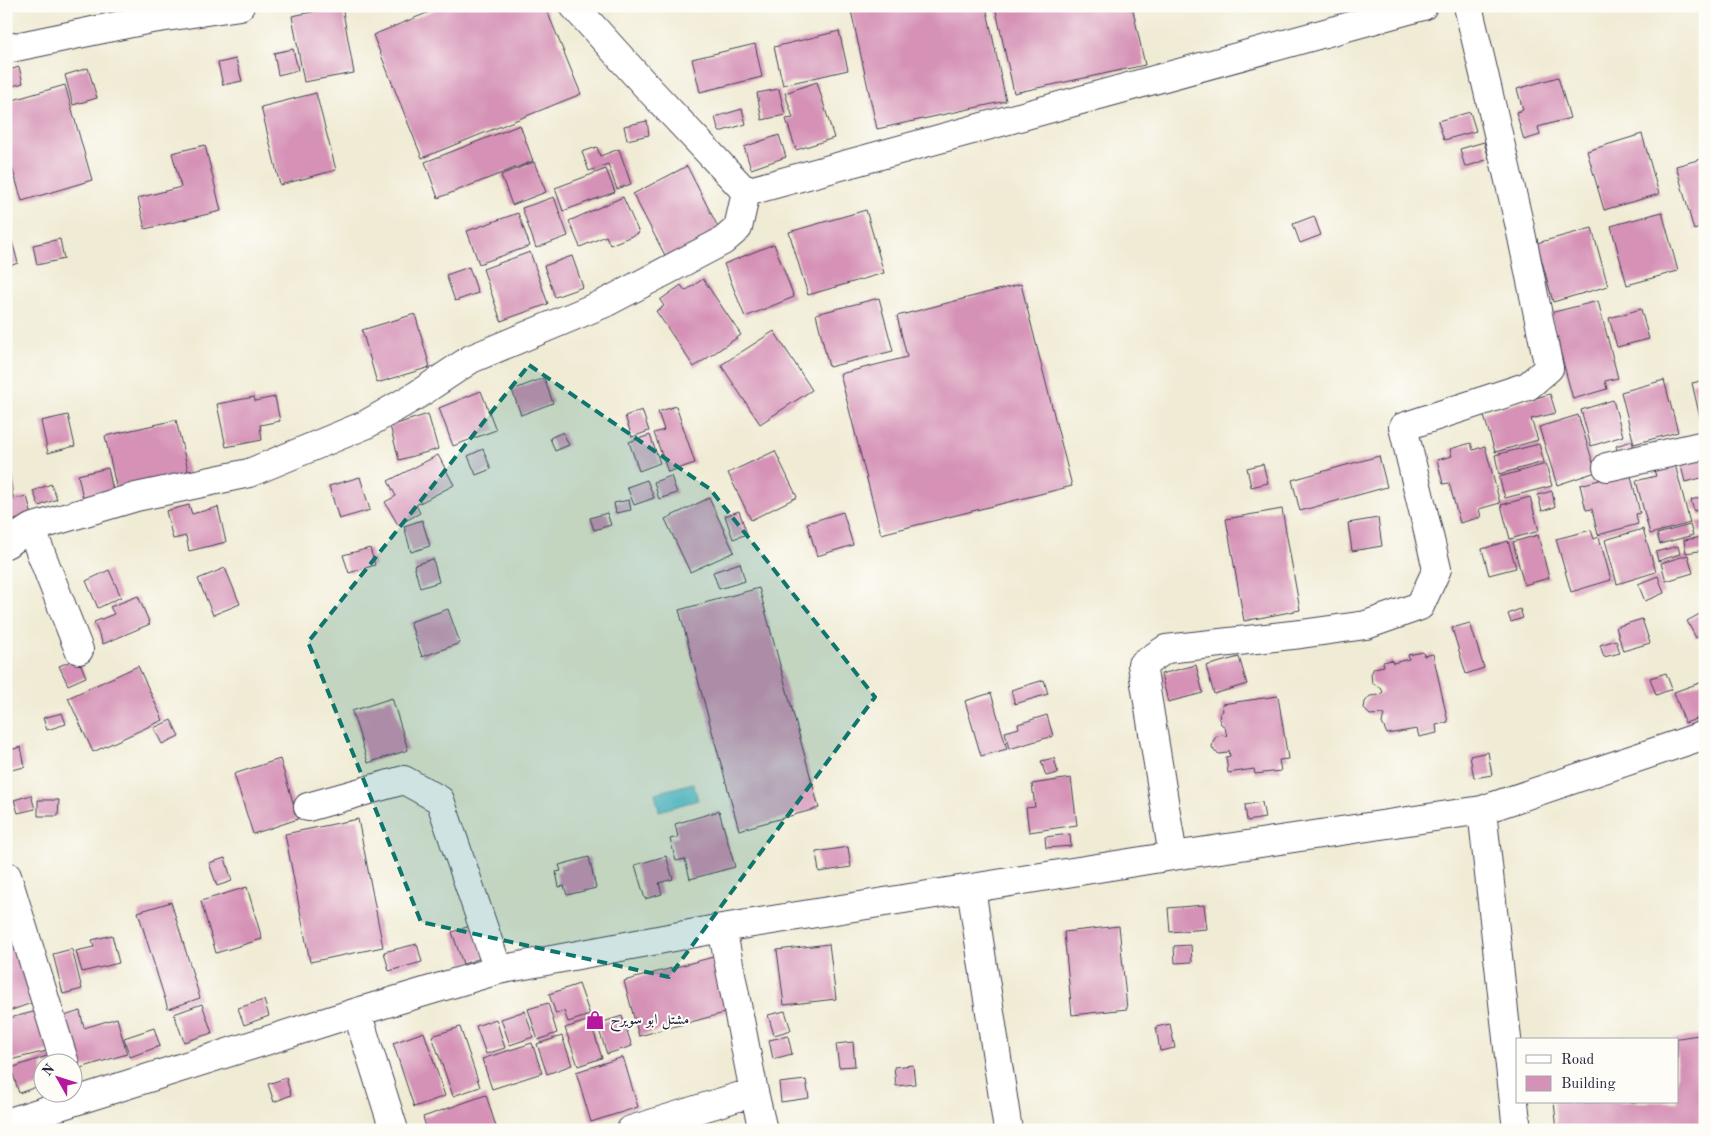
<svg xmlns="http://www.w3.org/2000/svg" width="1711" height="1136" font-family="'Old Standard TT',Amiri,serif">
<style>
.water{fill:#58c3d3;stroke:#3d7287}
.building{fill:#d592b6}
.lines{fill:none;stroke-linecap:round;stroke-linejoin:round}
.minor-casing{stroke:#414052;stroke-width:30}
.minor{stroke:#fff;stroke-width:28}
.marked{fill:#0f766e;fill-opacity:0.2;stroke:#0f766e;stroke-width:4;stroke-dasharray:10 6;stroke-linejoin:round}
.labels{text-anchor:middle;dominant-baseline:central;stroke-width:4;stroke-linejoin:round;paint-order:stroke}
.poi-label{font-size:15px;fill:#22223b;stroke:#fdfcf7;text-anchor:start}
</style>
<rect width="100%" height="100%" fill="#fdfcf7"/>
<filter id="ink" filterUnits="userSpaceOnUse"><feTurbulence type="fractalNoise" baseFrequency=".02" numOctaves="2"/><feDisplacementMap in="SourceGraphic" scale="10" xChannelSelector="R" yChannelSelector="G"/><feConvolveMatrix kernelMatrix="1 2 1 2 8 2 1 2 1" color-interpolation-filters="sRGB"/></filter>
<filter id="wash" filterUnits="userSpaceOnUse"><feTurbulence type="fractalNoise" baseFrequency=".0096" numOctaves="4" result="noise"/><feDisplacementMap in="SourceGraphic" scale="20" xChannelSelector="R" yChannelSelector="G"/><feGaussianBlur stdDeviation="1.12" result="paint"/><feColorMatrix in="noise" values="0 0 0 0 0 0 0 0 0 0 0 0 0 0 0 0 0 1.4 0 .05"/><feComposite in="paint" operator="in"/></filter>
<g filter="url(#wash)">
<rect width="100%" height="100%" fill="#f0ebd4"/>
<path class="water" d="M693 783 698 800 659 811 655 793Z"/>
<g id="blocks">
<path class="building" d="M342 6 354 73 304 82 292 16Z
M444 6H545L581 94 422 158 373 35Z
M850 6H986L1006 101 877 129Z
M995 6H1132L1145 65 1014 93Z
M839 31 848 70 783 85 774 47Z
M755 44 762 77 700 92 692 59Z
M293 49 298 70 278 75 274 53Z
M236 59 242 81 223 85 218 63Z
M19 67 23 83 6 88V71Z
M88 68 97 98 73 105 65 75Z
M1558 77 1570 118 1538 127 1540 135 1524 140 1516 112 1523 110 1517 89Z
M817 82 834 138 796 150 786 119 793 118 785 93Z
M65 85 92 180 22 201 6 147V102Z
M779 89 785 115 762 120 757 93Z
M316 93 336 170 280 185 261 107Z
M742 109 746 124 719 132 715 117Z
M1470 112 1476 131 1444 140 1438 121Z
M647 121 649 135 627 140 624 126Z
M520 125 533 161 438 198 425 162Z
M1642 134 1659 194 1604 210 1587 151Z
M779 135 786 157 751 169 744 147Z
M1484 142 1489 159 1465 167 1460 149Z
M205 145 221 211 145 229 138 198 181 187 172 153Z
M597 147 600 156 619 149 631 184 617 189 608 164 589 171 582 152Z
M1705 158V226L1694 230 1676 166Z
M534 162 546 192 512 205 501 175Z
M687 166 722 235 669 263 633 194Z
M606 169 615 192 563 211 555 188Z
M554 197 568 236 536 248 522 208Z
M623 197 639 233 610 245 606 236 580 247 569 221Z
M866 210 884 273 808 295 789 232Z
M1662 212 1678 271 1627 285 1611 226Z
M518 213 530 246 479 264 467 231Z
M1314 216 1321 235 1300 243 1293 224Z
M6 219 18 263 6 267Z
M1592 228 1608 286 1553 302 1537 243Z
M60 239 64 259 37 265 33 245Z
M774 244 794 297 745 317 724 264Z
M530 252 548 304 501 321 483 269Z
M572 256 583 287 555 297 544 266Z
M469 267 478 293 455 301 446 275Z
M703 279 741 335 694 367 656 311 664 306 660 300 681 285 685 291Z
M1021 284 1072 486 881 534 840 374 907 357 897 316Z
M879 298 893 351 829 367 816 314Z
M1598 301 1618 378 1605 381 1607 389 1573 399 1550 313Z
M1641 309 1649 339 1617 347 1609 318Z
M415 314 430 367 377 383 362 330Z
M774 331 812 390 760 424 721 365Z
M544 378 553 403 521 415 512 390Z
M1664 380 1678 432 1634 444 1621 392Z
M1705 380V435H1704L1692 383Z
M481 391 496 430 453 446 439 408Z
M1550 394 1556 413 1531 419 1538 440 1495 452 1483 413Z
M254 397 255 401 275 397 280 421 260 425 262 440 226 447 217 404Z
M1613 400 1623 436 1591 446 1581 410Z
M676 406 695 463 668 472 654 433 664 430 658 412Z
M642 410 649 431 632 437 625 416Z
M428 414 438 449 399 460 390 426Z
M68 415 75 446 48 453 41 421Z
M1578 415 1596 472 1557 485 1539 427Z
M176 420 190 479 118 495 105 436Z
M563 432 569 445 555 451 550 438Z
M650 435 660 463 639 471 629 442Z
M1632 441 1635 452 1619 457 1616 446Z
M1471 443 1473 450 1485 446 1500 503 1479 509 1481 517 1460 523 1449 483 1443 484 1437 460 1452 456 1450 449Z
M1539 444 1544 462 1499 474 1495 455Z
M483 449 491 469 476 475 468 456Z
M775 451 797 497 751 520 728 473Z
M1705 452V477L1685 482 1679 458Z
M438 455 454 485 416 505 420 513 398 525 385 502 396 496 388 481Z
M1379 456 1387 487 1300 511 1292 480Z
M1263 464 1268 483 1251 487 1247 468Z
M1546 464 1552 486 1505 498 1499 477Z
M1675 464 1690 523 1650 534 1636 481 1656 476 1654 470Z
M6 468H9L13 497 6 498Z
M108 468 113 490 83 498 78 475Z
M1630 472 1640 513 1636 514 1638 524 1598 535 1592 509 1586 510 1580 485Z
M671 476 677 493 659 499 654 482Z
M360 477 370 510 339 519 329 486Z
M647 480 654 498 634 505 627 487Z
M51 484 57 499 39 506 33 491Z
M1552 491 1555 507 1542 511 1538 495Z
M27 496 32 516 6 522V501Z
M1705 496V515L1700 516 1698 510 1694 511 1691 500Z
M1530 497 1539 531 1510 539 1501 505Z
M709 498 734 552 690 572 665 519Z
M629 500 631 510 616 513 614 503Z
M189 505 192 514 218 507 226 542 189 551 186 536 173 539 166 511Z
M1282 509 1300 610 1244 621 1226 519Z
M739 511 747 534 733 539 725 516Z
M843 512 853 545 817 556 807 523Z
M607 513 611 525 594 530 590 518Z
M1378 518 1382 546 1352 551 1348 523Z
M422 520 430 546 411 552 404 526Z
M1705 520V531L1699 532 1697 522Z
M1690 525 1693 535 1660 544 1657 534Z
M1643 529 1656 572 1617 584 1605 540Z
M1591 530 1594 539 1599 537 1611 580 1571 592 1556 539Z
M1538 535 1549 578 1524 585 1513 542Z
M1703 537 1705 550 1686 553 1684 540Z
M1508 541 1516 568 1489 575 1482 549Z
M1678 546 1680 554 1658 561 1656 552Z
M370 548 375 565 349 573 343 555Z
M1688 555 1693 573 1666 581 1661 563Z
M433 559 439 582 420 588 414 565Z
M740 563 745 581 719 589 713 572Z
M225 568 240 604 213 615 198 579Z
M109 570 121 597 98 608 86 581Z
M1658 576 1664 593 1645 601 1638 584Z
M759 588 819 808 739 830 679 610Z
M138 596 150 624 103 644 94 622 114 614 110 607Z
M448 609 460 643 422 657 410 622Z
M1520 609 1523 618 1511 622 1508 614Z
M1705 611V633L1696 638 1687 621Z
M1642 619 1650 643 1623 651 1616 627Z
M1470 623 1484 668 1466 674 1452 628Z
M1616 640 1620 653 1604 657 1600 645Z
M1423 652 1424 656 1433 654 1448 722 1436 725 1437 733 1419 737 1417 729 1387 734 1382 723 1384 714 1370 715 1364 709 1365 702 1370 696 1379 695 1383 692 1381 688 1372 683 1371 674 1374 668 1384 666 1383 662 1392 660 1393 663 1409 659 1408 655Z
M1239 657 1247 684 1214 694 1206 666Z
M78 658 86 677 68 685 59 666Z
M1196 665 1203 693 1168 702 1161 674Z
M138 666 163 720 93 752 68 698Z
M1666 673 1672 689 1656 695 1650 678Z
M1044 680 1048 694 1015 704 1011 690Z
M1705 681V716L1685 723 1674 692Z
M991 693 1007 749 981 756 965 701Z
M1278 696 1288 759 1279 760 1281 771 1255 774 1254 769 1228 773 1226 757 1230 756 1229 750 1226 753 1220 754 1215 752 1212 747 1213 741 1217 736 1223 735 1227 737 1225 727 1221 724 1219 719 1220 713 1223 711 1222 704Z
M392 698 408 750 368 763 352 711Z
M62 713 66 724 47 730 43 718Z
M1047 715 1053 736 1009 749 1005 732 1019 728 1018 724Z
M171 720 179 736 162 744 154 728Z
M21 747 25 767 6 771V751Z
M1488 752 1492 775 1474 778 1470 756Z
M1054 758 1058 773 1046 776 1041 761Z
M280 759 298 819 253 834 234 774Z
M1071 778 1077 825 1029 832 1026 808 1035 807 1032 784Z
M31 795 35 809 18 813 14 800Z
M38 800H59L58 816H38Z
M1262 802 1265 818 1247 821 1245 805Z
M719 811 735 867 690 879 685 859 676 861 670 839 678 837 675 824Z
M358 819 383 947 310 962 285 834Z
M1070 834 1071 846 1046 848 1045 837Z
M848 847 851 867 819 872 816 852Z
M666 856 673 879 659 883 662 894 645 899 635 865Z
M589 857 596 888 567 895 564 886 559 887 556 872 561 871 559 865Z
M225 858 232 881 217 886 209 863Z
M247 887 262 939 216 953 201 901Z
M171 902 200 998 168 1009 138 912Z
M1204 905 1207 929 1170 932 1168 908Z
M473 925 484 957 463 964 452 932Z
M1119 926 1127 1009 1072 1015 1064 932Z
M112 935 119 963 82 972 76 951 94 947 92 940Z
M16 944 35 1002 6 1012V947Z
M417 944 422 962 389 971 384 952Z
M829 944 836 999 784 1005 777 950Z
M1191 945 1192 962 1175 963 1174 946Z
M72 949 82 989 63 994 53 954Z
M713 957 728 1012 639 1036 624 981Z
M579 984 590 1015 568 1022 564 1011 556 1014 549 994Z
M264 1000 269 1016 244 1025 238 1008Z
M548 1003 557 1033 538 1040 528 1009Z
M202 1004 212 1033 184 1042 174 1014Z
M41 1010 51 1050 6 1061V1019Z
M80 1011 84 1028 117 1018 127 1054 77 1069 61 1017Z
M525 1011 533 1037 510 1045 501 1019Z
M785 1011 791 1030 774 1035 768 1015Z
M622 1016 632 1046 607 1054 597 1024Z
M496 1019 505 1048 486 1054 476 1026Z
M590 1020 602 1058 578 1066 565 1028Z
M1170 1024 1175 1048 1160 1051 1156 1027Z
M460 1027 480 1087 453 1096 432 1036Z
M154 1028 160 1046 130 1057 124 1038Z
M424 1032 445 1096 414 1107 393 1043Z
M1705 1034V1130H1557L1554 1102H1677V1040L1672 1039Z
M562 1036 572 1065 547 1074 537 1044Z
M788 1036 792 1054 773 1059 769 1040Z
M853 1042 855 1066 839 1067 836 1044Z
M532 1043 542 1073 492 1089 482 1059Z
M53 1054 57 1064H42V1085L19 1093 11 1068Z
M623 1057 638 1107 591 1122 576 1072Z
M913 1065 915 1084 896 1086 894 1067Z
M286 1078 291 1095 274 1102 268 1084Z
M806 1080 809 1098 781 1102 779 1083Z
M486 1095 497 1130H427L423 1117Z"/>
</g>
</g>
<g filter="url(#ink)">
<use href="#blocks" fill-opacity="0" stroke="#414052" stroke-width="1"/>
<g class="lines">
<g class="minor-casing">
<path id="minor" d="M574 6 648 88 746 192 1423 6
M6 49 146 20 240 6
M1607 467 1705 445
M31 528 79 650
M6 544 31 528 136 497 249 473 365 425 417 395 471 359 605 303 723 241 738 228 746 192
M308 807 404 780 440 800 498 970
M1482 810 1517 1130
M1173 856 1142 665 1166 649 1301 634 1366 625 1420 606 1437 569 1403 427 1528 386 1549 368 1519 223 1468 6
M7 876 65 1064
M971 888 1008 1130
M722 928 754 1092 763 1130
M357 1012 394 1130
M6 1123 357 1012 498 970 722 928 1173 856 1482 810 1705 735
M631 1130 754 1092"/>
</g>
<use href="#minor" class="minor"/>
</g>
</g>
<path class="marked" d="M529 365 710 489 875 697 669 977 421 922 308 642Z"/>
<defs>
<g id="shop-bare" transform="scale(1.5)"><path d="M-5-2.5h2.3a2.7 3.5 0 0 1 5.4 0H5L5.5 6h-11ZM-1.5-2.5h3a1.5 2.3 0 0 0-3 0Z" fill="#b5179e" stroke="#fdfcf7" stroke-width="2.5" paint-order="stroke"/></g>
</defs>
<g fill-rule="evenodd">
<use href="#shop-bare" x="595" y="1020"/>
</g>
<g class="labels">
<g class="poi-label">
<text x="610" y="1020">مشتل ابو سويرح</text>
</g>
</g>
<rect width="1711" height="1136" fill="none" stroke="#fdfcf7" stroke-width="25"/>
<rect x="1516" y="1038" width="162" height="65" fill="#fdfcf7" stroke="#a5a5ac"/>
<rect x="1526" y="1055" width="25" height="8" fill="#ffffff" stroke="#a5a5ac"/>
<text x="1561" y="1064" font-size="15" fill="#22223b">Road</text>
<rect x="1526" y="1076" width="25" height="15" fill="#d592b6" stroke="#a5a5ac"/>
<text x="1561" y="1088" font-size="15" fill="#22223b">Building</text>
<g transform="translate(58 1078) rotate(309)"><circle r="24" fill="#fdfcf7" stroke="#a5a5ac"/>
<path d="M0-4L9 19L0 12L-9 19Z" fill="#b5179e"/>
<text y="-8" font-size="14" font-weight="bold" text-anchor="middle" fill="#22223b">N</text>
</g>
</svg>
